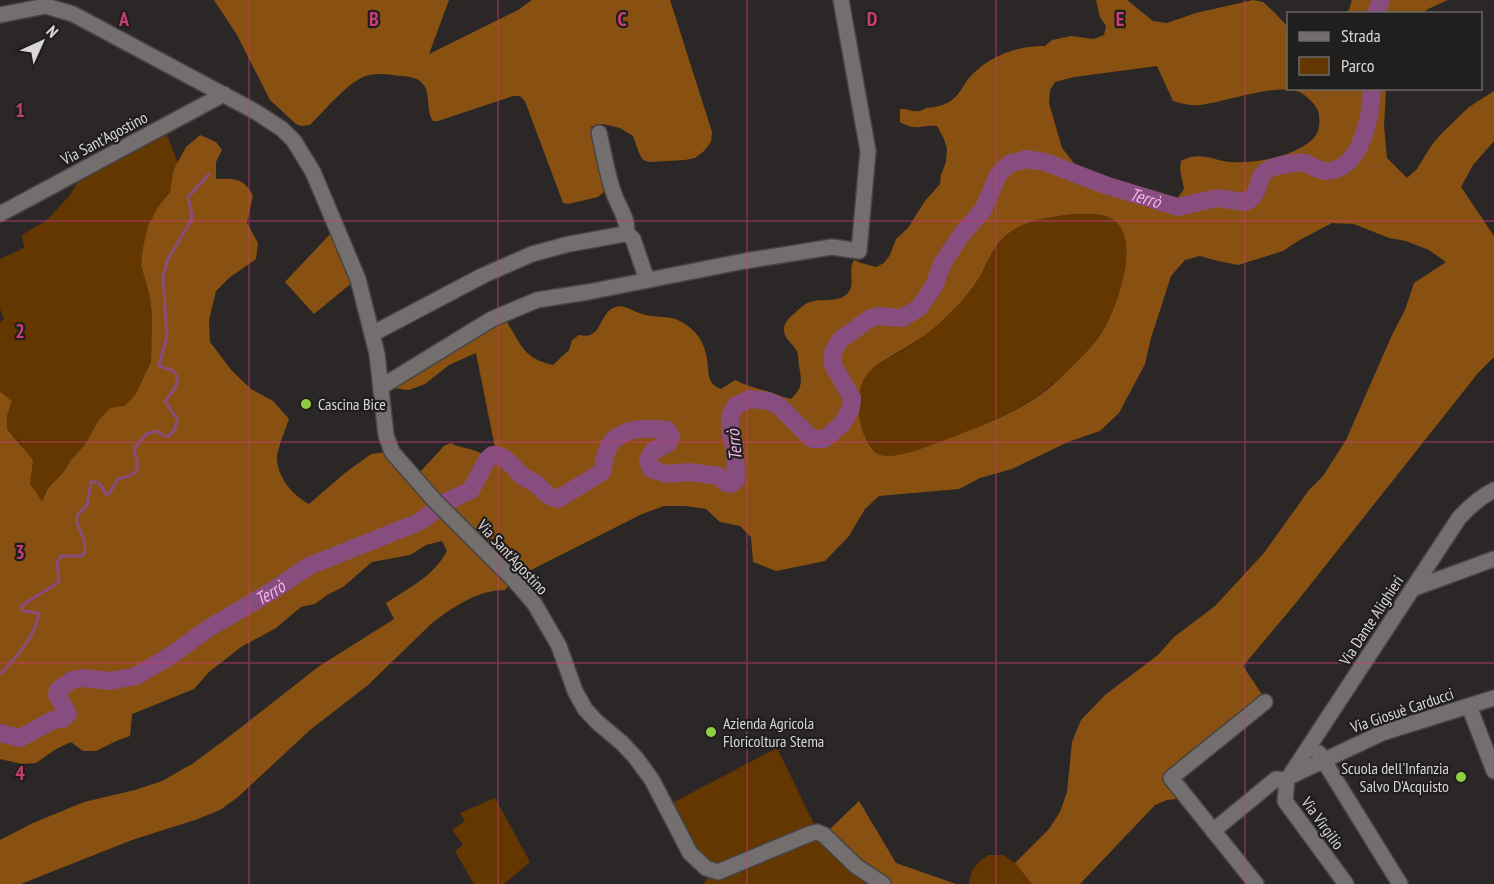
<svg xmlns="http://www.w3.org/2000/svg" width="1494" height="884" font-family="'PT Sans Narrow',sans-serif">
<style>
.green{fill:#643700}
.forest{fill:#895111;fill-rule:evenodd}
.lines{fill:none;stroke-linecap:round;stroke-linejoin:round}
.stream{stroke:#884d7f;stroke-width:3}
.river{stroke:#884d7f;stroke-width:18}
.minor-casing{stroke:#474444;stroke-width:18}
.minor{stroke:#746f6f;stroke-width:15}
.grid{fill:none;stroke:#c73e74;stroke-width:1.5;stroke-opacity:0.55}
.poi-dot{fill:#8ece43;stroke:#211e1e;stroke-width:2}
.labels{text-anchor:middle;dominant-baseline:central;stroke-width:4.5;stroke-linejoin:round;paint-order:stroke}
.street-label{font-size:16px;fill:#dad7d7;stroke:#211e1e}
.poi-label{font-size:16px;fill:#dad7d7;stroke:#211e1e;text-anchor:start}
.water-label{font-size:18px;font-style:italic;fill:#f6b2ea;stroke:#211e1e}
.grid-label{font-size:20px;text-anchor:middle;font-weight:bold;fill:#c73e74;stroke:#211e1e;stroke-width:4.5;stroke-linejoin:round;paint-order:stroke}
</style>
<rect width="100%" height="100%" fill="#2b2727"/>
<path class="green" d="M165 130 178 163 173 171 170 192 158 207 141 264 150 297 152 315 151 362 135 395 124 406 98 421 86 443 71 460 63 473 48 488 41 501 30 484 21 444 7 429V416L12 403 3 392 0 393V322L4 319 0 309V259L24 248 22 235 47 220 70 195 80 178Z
M1073 214C1084 214 1099 213 1109 217 1146 234 1115 314 1099 337 1087 353 1063 376 1048 388 1015 415 973 429 934 444 921 449 885 463 874 451 865 442 860 425 859 414 857 398 860 379 873 368 879 362 889 358 896 354 914 343 933 331 947 316 958 306 969 294 976 282 987 265 993 245 1009 233 1027 219 1052 217 1073 214Z
M777 748 816 828 718 866 708 864 697 854 670 804Z
M495 798 530 862 504 884H474L455 851 463 845 452 830 465 821 460 813Z
M816 838 874 884H703L707 879V875Z
M988 855H1003L1015 863 1032 884H969C971 868 976 864 988 855Z"/>
<path class="forest" d="M214 0H449L429 54 518 10 532 0H670L712 132 711 142 704 151 695 158 685 160 650 162 643 160 639 153 633 136 620 128 603 124 591 127 605 187 604 192 598 197 568 204 563 203 525 101 520 96H513L438 121H433C425 110 432 91 421 82 416 77 406 76 399 76 388 74 377 73 366 76 350 80 323 112 310 125L301 126 296 124 270 100 237 35Z
M1096 0H1127L1153 21 1167 23 1196 13 1253 0 1263 2 1274 12 1288 27V88L1386 89 1384 126 1387 158 1407 178 1417 169 1431 146 1442 133 1469 107 1494 91V141L1473 165 1461 187 1494 236V357L1478 373 1295 604 1243 666 1263 696 1167 785 1177 799 1167 800 1155 805 1080 884H1032L1015 863 1049 829 1060 812 1067 792 1072 742 1081 720 1105 695 1158 655 1174 637 1215 606 1264 553 1309 490 1323 476 1346 440 1392 335 1405 310 1414 283 1446 262 1429 250 1406 241 1389 238 1354 224 1332 223 1298 241 1283 251 1238 265 1214 260 1200 256 1185 260 1171 276 1151 338 1145 364 1119 413 1100 431 1068 442 1012 469 980 478 959 489 879 496 865 509 849 536 825 561 776 571 753 562 751 537 740 526 720 522 706 509 686 506H664L642 514 521 575 457 516 419 473 444 446 451 443C460 449 471 447 482 454L490 452 495 448 476 353 449 365 425 384 409 390 393 388 505 319C521 343 522 358 553 365L569 350 572 340 579 335C603 341 598 312 616 307 625 304 633 312 642 314 655 318 670 315 682 322 689 326 698 334 701 341 704 346 706 353 707 359 709 371 706 384 721 389L735 380C745 385 752 387 763 390 772 392 781 397 791 399 803 387 802 382 799 366 798 359 799 353 795 348 790 341 783 337 784 328 785 321 790 317 795 313 799 309 804 304 810 302 822 298 835 303 846 295 857 286 847 271 854 260L861 263 876 267 884 263 890 255 896 239 908 228 925 201 940 184 941 175 946 162 947 149 944 139 937 126C919 124 919 132 900 122V109C910 108 917 115 926 108 942 107 952 103 961 90 964 86 966 81 969 78 987 57 1017 45 1045 46L1052 40 1071 36 1094 39 1104 35 1106 26 1100 17ZM1157 66 1173 101C1183 104 1191 106 1200 105 1226 102 1276 83 1299 92 1303 93 1308 98 1310 100 1315 105 1318 109 1319 115 1320 125 1319 134 1312 140 1292 157 1255 164 1229 162 1211 159 1199 151 1181 161L1180 170 1184 189 1177 199 1090 174 1074 163 1062 148 1049 103 1050 90 1055 82 1074 77ZM1073 214C1084 214 1099 213 1109 217 1146 234 1115 314 1099 337 1087 353 1063 376 1048 389 1015 415 973 429 934 444 921 449 884 463 874 451 865 442 860 425 859 414 857 398 860 379 873 368 879 362 889 358 896 353 914 343 933 331 947 316 960 304 972 290 981 274 989 259 995 243 1009 233 1027 219 1052 217 1073 214Z
M1352 0H1448L1428 9 1423 13H1344L1349 10Z
M200 135 216 142 222 150 216 162V179C235 178 243 178 253 195L247 223 258 243 256 259 229 278 216 291 209 320 210 342 232 371 251 389 273 401 289 419C286 428 276 452 277 460 279 480 293 495 309 504L345 473 371 454 388 452 510 584 505 590C477 590 451 608 430 625L368 685 310 730 238 797 220 810 195 820 132 840 21 884H0V840L33 823 84 802 135 790 162 781 192 764 230 736 318 667 394 619 386 603C409 588 434 576 447 551L442 541 426 545 410 555 372 562 343 587 327 595 315 604 301 607 276 628 241 647 209 672 194 689 132 714 130 736 116 741 96 751H83L71 742 56 749 36 763 22 764 0 759V393L2 392 12 402 7 416V429L33 460 30 484 42 501 48 488 63 473 71 460 86 443 98 421 110 408 124 406 135 395 151 362 152 315 150 297 141 265 143 248 148 226 158 207 170 192 173 171 186 147Z
M332 232 353 282 314 314 285 282Z
M859 801 896 863 956 884H891L860 862 827 832Z"/>
<g class="lines">
<path class="stream" d="M0 674C17 657 35 637 39 613L23 611 21 606 59 582 57 562 61 556H81L85 553 84 540 76 520 79 513 87 506 91 482H97L103 488 105 494H109L118 479C141 474 139 469 134 449L146 434 156 431 165 436H169L175 429 177 419 165 401C171 393 184 381 173 371 170 369 163 368 159 366L167 336 163 277 168 259 191 221 192 214 188 197 209 174"/>
<g class="river">
<path d="M1376 14 1381 0"/>
<path id="s1" d="M0 733 20 738 53 720 62 719 68 714 57 695 58 690 72 680 83 678 110 681 136 676 167 658 209 628 272 591 309 566 419 522 448 501 471 490 487 460 492 455C507 455 512 467 522 476 526 479 531 480 535 483 543 490 547 497 558 499L602 472C604 466 604 459 606 453 614 427 645 427 667 430L671 437 668 443 653 451 648 460 651 469 667 474 689 472 719 476 726 483 731 484 736 480 735 449 730 433V418L732 412 736 405 750 399 768 401 779 406 812 439H824L842 424 851 408 852 398 833 365V352L840 340 869 319 878 316 902 318 919 308 934 286 943 262 962 234 983 210 998 175 1009 164 1026 159 1045 162 1105 185 1178 207 1217 198 1245 202C1248 200 1251 199 1253 197 1260 188 1257 175 1269 169 1275 166 1299 161 1305 163 1313 166 1317 171 1327 171 1362 169 1371 116 1372 88"/>
</g>
<g class="minor-casing">
<path id="minor" d="M0 15 46 6 73 14 256 112 282 129 294 141 313 172 358 279 377 354 386 435 392 452 435 501 514 580 534 603 559 646 575 691 585 709 597 722 622 743 636 758 652 780 690 853 706 868 718 872 812 833 817 832 824 835 856 866 883 884
M599 133C604 153 607 175 614 194 618 206 631 223 625 234
M0 214 224 94
M372 334 484 275 532 254 569 244 625 234 630 236 633 239 647 280
M381 387 492 319 537 300 588 292 745 261 832 247 859 251 868 151 841 0
M1412 589 1494 559
M1469 706 1494 771
M1319 753 1400 884
M1293 775 1382 733 1494 698
M1213 831 1276 779 1287 780
M1256 884 1171 778 1265 702
M1346 884 1285 801 1287 780 1459 518C1470 506 1480 497 1494 490"/>
</g>
<use href="#minor" class="minor"/>
</g>
<path class="grid" d="M249 0V884M498 0V884M747 0V884M996 0V884M1245 0V884M0 221H1494M0 442H1494M0 663H1494"/>
<g class="poi-dot">
<circle cx="306" cy="404" r="6"/>
<circle cx="711" cy="732" r="6"/>
<circle cx="1461" cy="777" r="6"/>
</g>
<g class="labels">
<g class="street-label">
<text transform="translate(104 138) rotate(-28)">Via Sant'Agostino</text>
<text transform="translate(513 557) rotate(47)">Via Sant'Agostino</text>
<text transform="translate(1371 620) rotate(-57)">Via Dante Alighieri</text>
<text transform="translate(1402 710) rotate(-19)">Via Giosuè Carducci</text>
<text transform="translate(1323 823) rotate(54)">Via Virgilio</text>
</g>
<g class="poi-label">
<text x="318" y="404">Cascina Bice</text>
<text x="723" y="723">Azienda Agricola<tspan x="723" dy="18">Floricoltura Stema</tspan></text>
<text x="1449" y="768" text-anchor="end">Scuola dell'Infanzia<tspan x="1449" dy="18">Salvo D'Acquisto</tspan></text>
</g>
<g class="water-label">
<text stroke="none"><textPath href="#s1" startOffset="1678">Terrò</textPath></text>
<text transform="translate(734 445) rotate(-96)">Terrò</text>
<text stroke="none"><textPath href="#s1" startOffset="342">Terrò</textPath></text>
</g>
</g>
<g class="grid-label">
<text x="124" y="26">A</text>
<text x="374" y="26">B</text>
<text x="622" y="26">C</text>
<text x="872" y="26">D</text>
<text x="1120" y="26">E</text>
<text x="20" y="117">1</text>
<text x="20" y="338">2</text>
<text x="20" y="559">3</text>
<text x="20" y="780">4</text>
</g>
<rect x="1287" y="12" width="195" height="78" fill="#211e1e" stroke="#6b6868" stroke-width="1.5"/>
<rect x="1299" y="32" width="30" height="9" fill="#746f6f" stroke="#6b6868" stroke-width="1.5"/>
<text x="1341" y="42" font-size="18" fill="#dad7d7">Strada</text>
<rect x="1299" y="57" width="30" height="18" fill="#643700" stroke="#6b6868" stroke-width="1.5"/>
<text x="1341" y="72" font-size="18" fill="#dad7d7">Parco</text>
<g transform="translate(42 42) rotate(45)" stroke="#211e1e" stroke-width="4.5" paint-order="stroke">
<path d="M0-4.5L10 22L0 15L-10 22Z" fill="#dad7d7"/>
<text y="-9" font-size="16" font-weight="bold" text-anchor="middle" fill="#dad7d7">N</text>
</g>
</svg>
